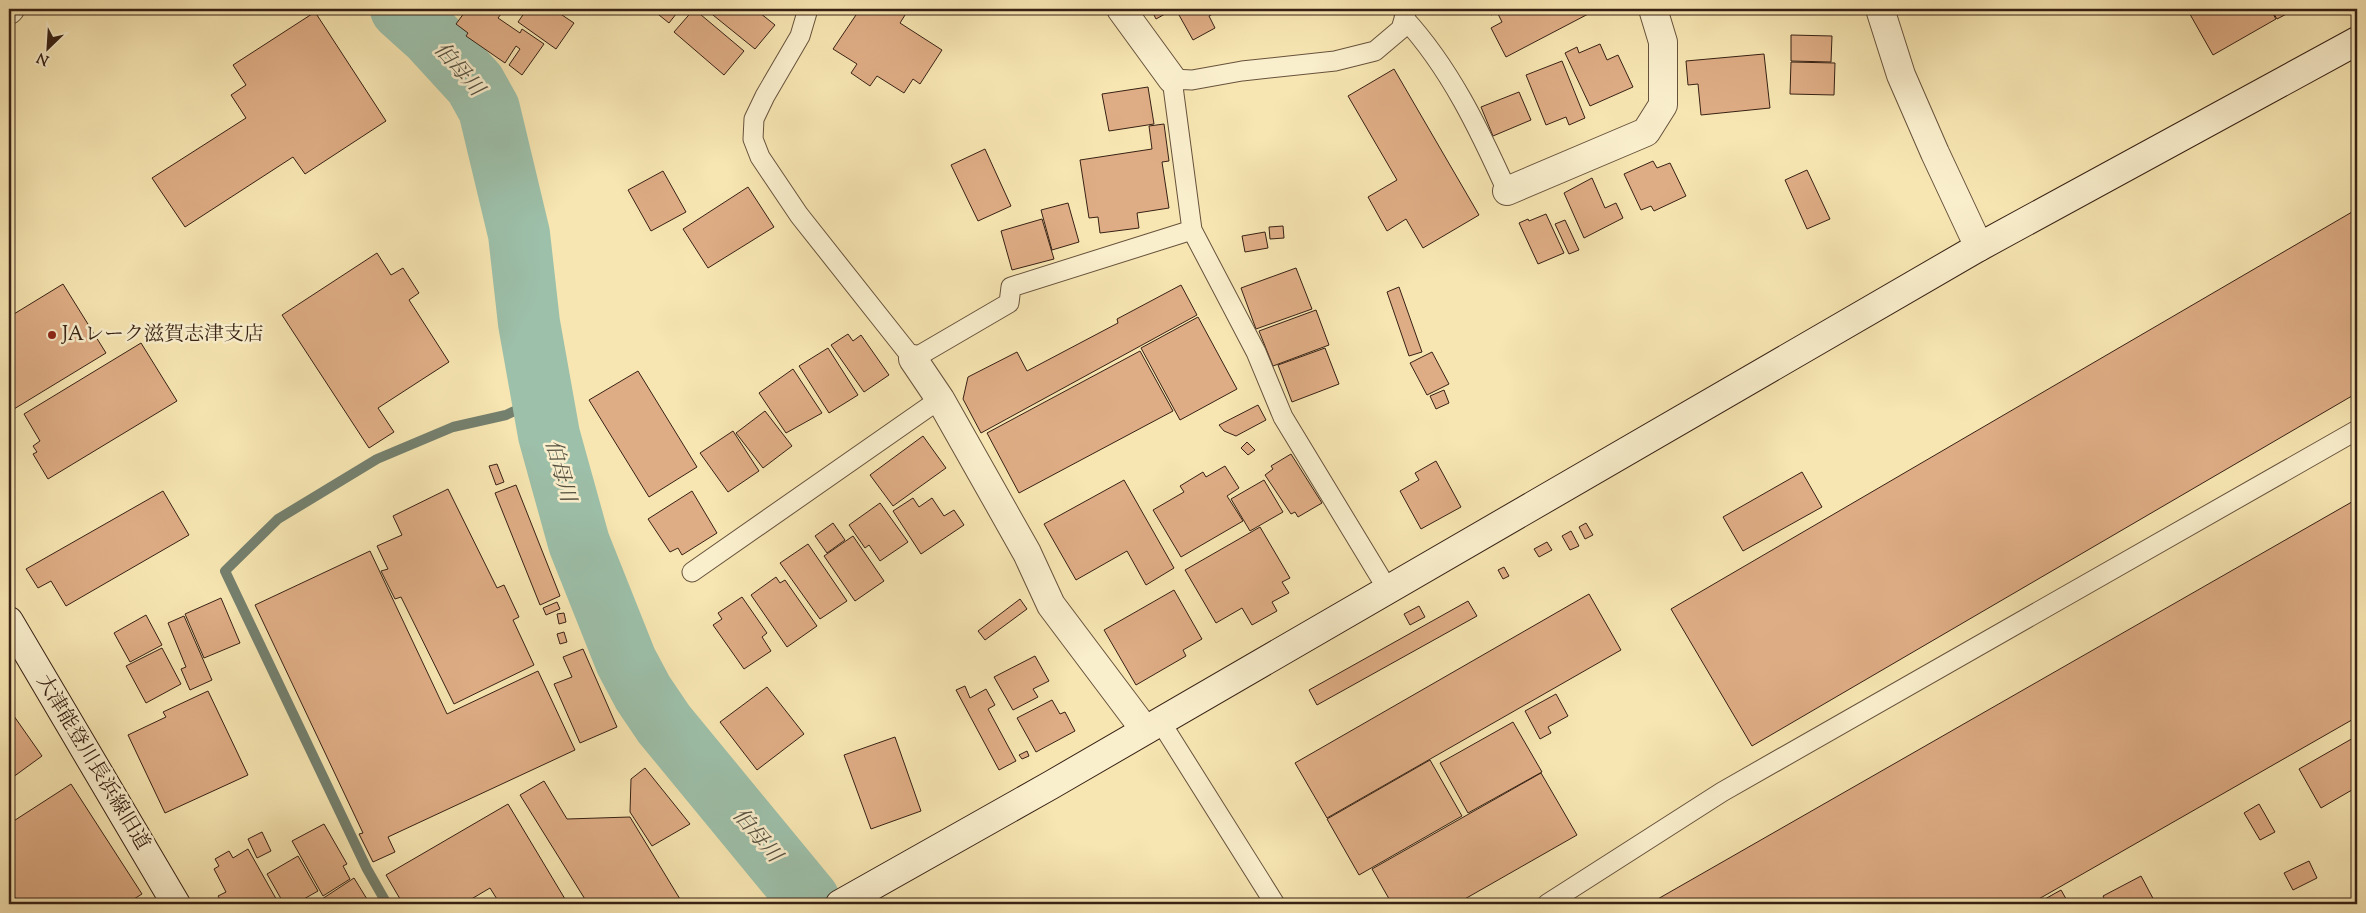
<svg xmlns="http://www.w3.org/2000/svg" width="2366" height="913" font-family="'Sorts Mill Goudy','Noto Serif JP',serif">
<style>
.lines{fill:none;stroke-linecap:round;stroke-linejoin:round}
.stream{stroke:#74806e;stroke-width:10}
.river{stroke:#9dc0aa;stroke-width:62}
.building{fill:#dfad85;stroke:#372114}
.lane-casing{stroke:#67523c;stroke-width:21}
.street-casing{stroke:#67523c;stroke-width:30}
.secondary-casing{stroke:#372114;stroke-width:30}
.lane{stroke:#faefcd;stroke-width:19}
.street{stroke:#faefcd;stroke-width:28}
.secondary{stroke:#faefcd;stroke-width:28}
.poi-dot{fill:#8f2418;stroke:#faefcd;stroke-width:2}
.labels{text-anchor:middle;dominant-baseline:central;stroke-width:5;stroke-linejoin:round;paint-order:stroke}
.poi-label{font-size:20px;fill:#372114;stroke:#faefcd;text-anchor:start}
.street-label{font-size:20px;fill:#372114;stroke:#faefcd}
.water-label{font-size:21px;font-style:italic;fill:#565141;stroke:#faefcd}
</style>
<rect width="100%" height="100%" fill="#f7e6b2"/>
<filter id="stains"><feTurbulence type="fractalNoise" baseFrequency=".004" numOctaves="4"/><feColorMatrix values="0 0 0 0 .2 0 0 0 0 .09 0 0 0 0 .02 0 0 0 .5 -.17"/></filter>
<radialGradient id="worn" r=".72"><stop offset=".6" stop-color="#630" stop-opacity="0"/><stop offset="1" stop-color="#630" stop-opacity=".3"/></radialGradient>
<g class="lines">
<path class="stream" d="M387 904 367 869 225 571 278 519 377 459 453 427 506 415 542 398"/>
<path class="river" d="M401 9 431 36 475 84 489 109 519 234 529 323 549 435 579 543 626 661 643 693 664 724 809 900"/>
</g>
<path class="building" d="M467 9H502L504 10 498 18 520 33 522 29 544 44 522 75 509 65 520 49 516 46 505 63 466 36 468 33 456 24Z
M527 9H553L574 23 556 49 518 22Z
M655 9H680L669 23 654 11Z
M694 9 744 51 724 75 674 32Z
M710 9H755L775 25 755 49 708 11Z
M860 9H872L877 12 879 9H895L905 15 900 23 942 50 920 84 913 79 904 93 877 76 870 86 851 73 857 64 833 49Z
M1151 9H1174L1156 19Z
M1191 9H1222L1209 16 1215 28 1193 40 1179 15Z
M1488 9H1590L1592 12 1506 57 1491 28 1502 22 1497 12 1491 15Z
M1773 9H1820V13Z
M2187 9H2270L2276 19 2213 55Z
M2271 9H2296L2277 19Z
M315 12 386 121 305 174 293 157 185 227 152 178 246 118 231 95 246 85 233 65Z
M1791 35 1832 36 1831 62 1791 61Z
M1600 44 1607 60 1618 55 1633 87 1590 106 1565 53 1577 47 1579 53Z
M1764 54 1770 108 1701 115 1698 84 1688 85 1686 61Z
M1562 61 1585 118 1569 125 1566 117 1546 125 1526 75Z
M1791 62 1835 63 1834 95 1790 94Z
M1394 69 1479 215 1423 248 1406 219 1387 231 1368 197 1397 180 1348 96Z
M1148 87 1154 124 1109 131 1102 94Z
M1519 92 1531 120 1493 136 1481 107Z
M1164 124 1169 161 1162 162 1169 208 1137 213 1139 228 1100 233 1098 217 1089 218 1080 160 1152 149 1149 126Z
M985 149 1011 206 978 221 951 165Z
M1653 161 1657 168 1670 163 1686 196 1654 211 1651 206 1641 210 1624 174Z
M1807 170 1830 219 1807 229 1785 180Z
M663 171 686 212 651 231 628 190Z
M1592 178 1605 208 1616 203 1623 218 1584 238 1564 193Z
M748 187 774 227 708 268 683 229Z
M1068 203 1079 242 1052 250 1041 210Z
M2352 212 2357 222V393L1752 746 1671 609Z
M1546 214 1564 253 1538 264 1519 223 1528 219 1529 221Z
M1042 219 1054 259 1012 270 1001 231Z
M1565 220 1579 250 1569 254 1555 224Z
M1283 226 1284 238 1270 239 1269 227Z
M1265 232 1268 248 1245 252 1242 236Z
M377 253 391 275 403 268 419 293 409 300 449 362 378 408 394 432 369 448 282 315Z
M1296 268 1312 309 1256 329 1241 288Z
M63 284 106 353 9 412V317Z
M1181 285 1197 315 981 433 963 399 968 377 1017 352 1027 371 1118 323 1117 319Z
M1399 287 1422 352 1409 356 1387 292Z
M1316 310 1329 345 1273 366 1259 331Z
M1198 317 1237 389 1180 420 1141 348Z
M848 334 853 341 861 335 889 375 864 392 831 345Z
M141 343 177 401 48 479 33 454 37 452 33 446 40 441 24 414Z
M828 348 858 395 829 413 799 366Z
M1325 348 1339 384 1292 402 1278 365Z
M1140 351 1173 411 1019 493 987 433Z
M1432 352 1449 384 1427 395 1410 363Z
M793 369 822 413 786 433 759 393Z
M638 371 697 467 649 497 589 400Z
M1444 390 1449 403 1436 409 1430 396Z
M1258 405 1266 420 1236 436 1224 431 1219 425Z
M765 411 792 446 763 468 736 433Z
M733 431 759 471 728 492 700 453Z
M923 436 946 468 893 506 870 475Z
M1247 442 1255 450 1248 455 1241 448Z
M1291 454 1322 503 1298 517 1295 512 1291 514 1265 475 1273 469 1271 466Z
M1436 461 1461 507 1421 529 1400 491 1419 480 1415 473Z
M497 464 504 482 496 485 489 466Z
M1225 466 1239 488 1227 496 1243 521 1181 557 1153 510 1184 492 1180 486 1203 472 1206 477Z
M1802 472 1822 507 1743 551 1723 517Z
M1124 480 1174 568 1146 585 1127 551 1076 580 1044 524Z
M1264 480 1283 512 1250 531 1231 499Z
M516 485 560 596 540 605 495 493Z
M448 489 497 588 504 585 519 617 513 620 534 665 454 704 401 597 395 599 381 571 388 569 377 546 402 535 393 516Z
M163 491 189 535 66 606 51 581 38 588 26 569Z
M692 491 717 533 682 555 678 548 670 552 648 519Z
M913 498 919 507 932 498 944 516 954 510 964 525 921 554 893 511Z
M2357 499V717L2030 904H1649Z
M880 503 908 542 880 561 869 545 865 548 849 525Z
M833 523 845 540 827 553 815 536Z
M1586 523 1593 535 1585 539 1579 527Z
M1260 527 1290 578 1282 582 1289 593 1272 602 1277 611 1252 625 1242 608 1216 623 1185 570Z
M1571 531 1579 546 1570 550 1562 536Z
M853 536 884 581 855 601 824 556Z
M1547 542 1552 550 1539 557 1534 549Z
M808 544 847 601 820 619 780 563Z
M370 551 447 714 538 671 575 750 388 837 395 852 373 862 359 834 363 833 255 605Z
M1504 567 1509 576 1503 579 1498 570Z
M776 577 780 583 785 580 817 626 787 647 751 595Z
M1174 590 1202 639 1183 650 1186 656 1136 685 1104 630Z
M1589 594 1621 650 1327 818 1295 763Z
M742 597 767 633 762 637 771 651 744 669 713 625 722 619 718 613Z
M221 598 240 643 204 658 185 614Z
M1020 599 1027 609 985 640 978 631Z
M1468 601 1477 616 1317 705 1309 690Z
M557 602 560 609 546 615 543 608Z
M1419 606 1425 617 1410 625 1404 614Z
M564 613 566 622 559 624 557 614Z
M146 615 162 645 130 662 114 633Z
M184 616 212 680 190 690 181 669 186 667 168 623Z
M564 632 567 642 560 644 557 634Z
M162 648 181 684 146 703 126 666Z
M583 649 617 727 580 743 554 684 572 677 563 657Z
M1035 656 1049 681 1033 689 1038 697 1013 710 994 677Z
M965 686 970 698 986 689 995 705 988 709 1016 761 999 770 956 690Z
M767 687 804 734 757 770 720 722Z
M208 691 248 775 165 813 128 735 166 717 163 712Z
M1556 694 1568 716 1548 727 1551 733 1540 739 1525 711Z
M1052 700 1060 714 1065 712 1075 731 1036 752 1017 718Z
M9 709 42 756 9 780Z
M1513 722 1542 772 1468 813 1440 763Z
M895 737 921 811 871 829 844 755Z
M2355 737 2357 741V787L2321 808 2299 769Z
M1027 751 1029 756 1022 759 1019 755Z
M1430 760 1462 816 1359 875 1327 819Z
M645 768 690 824 652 846 630 812 631 779Z
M1541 773 1577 835 1456 904H1392L1372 869Z
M544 781 567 819 630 817 683 904H588L520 795Z
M71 784 142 894 126 904H19L9 888V824Z
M508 804 568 904H500L490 888 463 904H403L386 875Z
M2259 804 2275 832 2260 840 2244 813Z
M324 824 347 864 343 866 350 879 323 896 292 841Z
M262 832 271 851 257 858 248 839Z
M248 849 279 904H223L218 896 226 892 214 869 219 866 215 859 229 851 233 858Z
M298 856 318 891 295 904H284L267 874Z
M2309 861 2317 878 2293 890 2284 873Z
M2141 876 2156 904H2107L2103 896Z
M354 878 370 904H317L316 903Z
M2061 890 2069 904H2036Z"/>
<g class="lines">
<g class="lane-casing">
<path id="lane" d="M808 9 800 36 765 96 754 119 753 139 760 157 799 215 913 359 1009 303 1011 287 1192 230
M1404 18C1450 68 1479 129 1507 191
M692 572 940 399
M1388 590 1283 417 1256 352 1192 230 1172 79 1192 80 1242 71 1335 61 1375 51 1401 29 1407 9
M1160 721 1275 904
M1547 904 1722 792 2357 430"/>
</g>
<g class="street-casing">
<path id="street" d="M1121 9 1172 79
M1880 9 1901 75 1935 153 1979 247
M9 10 10 9
M1507 191 1646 132 1663 105V42L1653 9
M913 359 940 399 1027 553 1051 605 1145 730"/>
</g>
<g class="secondary-casing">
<path id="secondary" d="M9 621 176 904
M840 904 1051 785 1979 247 2357 41"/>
</g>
<use href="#lane" class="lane"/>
<use href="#street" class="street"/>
<use href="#secondary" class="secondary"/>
</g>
<circle class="poi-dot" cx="52" cy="335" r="5"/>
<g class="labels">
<g class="poi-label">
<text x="62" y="335">JAレーク滋賀志津支店</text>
</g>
<g class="street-label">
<text transform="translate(92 763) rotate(59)">大津能登川長浜線旧道</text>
</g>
<g class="water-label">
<text transform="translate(458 70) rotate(49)">伯母川</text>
<text transform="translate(559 471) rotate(75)">伯母川</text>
<text transform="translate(756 836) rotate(50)">伯母川</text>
</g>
</g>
<rect width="2366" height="913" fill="none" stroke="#f7e6b2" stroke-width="30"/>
<rect x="10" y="10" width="2346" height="893" fill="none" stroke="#372114" stroke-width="2.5"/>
<rect x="15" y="15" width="2336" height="883" fill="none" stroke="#372114"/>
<g transform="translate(48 48) rotate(205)" stroke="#faefcd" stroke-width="4" paint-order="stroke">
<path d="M0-4L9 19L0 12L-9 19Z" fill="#372114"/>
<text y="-8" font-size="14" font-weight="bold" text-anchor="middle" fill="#372114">N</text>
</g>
<rect width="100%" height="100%" filter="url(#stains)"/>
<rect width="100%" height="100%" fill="url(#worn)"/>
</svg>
